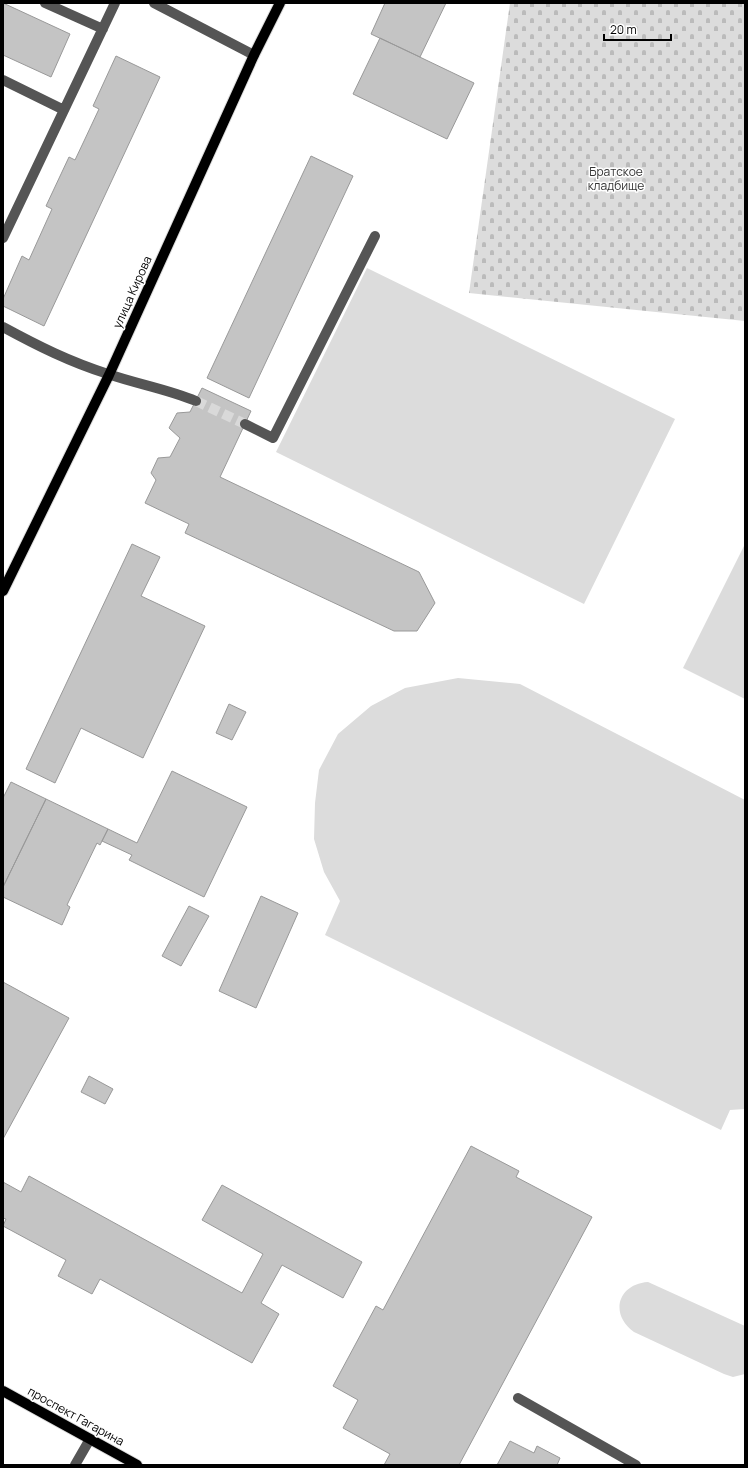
<svg xmlns="http://www.w3.org/2000/svg" width="748" height="1468" font-family="Manrope,sans-serif">
<style>
.cemetery{fill:url(#cemetery-stones)}
.garden{fill:#dcdcdc}
.building{fill:#c4c4c4;stroke:#999}
.lines{fill:none;stroke-linecap:round;stroke-linejoin:round}
.minor-tunnel{stroke:#d9d9d9;stroke-width:10;stroke-dasharray:10 5;stroke-linecap:butt}
.major-casing{stroke:#dbdbdb;stroke-width:12}
.minor{stroke:#555;stroke-width:10}
.major{stroke:#000;stroke-width:10}
.labels{text-anchor:middle;dominant-baseline:central;stroke-width:3;stroke-linejoin:round;paint-order:stroke}
.park-label{font-size:12px;fill:#333;stroke:#fff}
.street-label{font-size:12px;fill:#000;stroke:#fff}
</style>
<defs>
<pattern id="cemetery-stones" width="16" height="16" patternUnits="userSpaceOnUse"><rect width="16" height="16" fill="#dcdcdc"/><path d="M2 7V4a2 2 0 0 1 4 0v3zM10 15v-3a2 2 0 0 1 4 0v3z" fill="#bbb"/></pattern>
</defs>
<rect width="100%" height="100%" fill="#fff"/>
<path class="cemetery" d="M510 3H745V321L469 293Z"/>
<path class="garden" d="M367 268 675 419 584 604 276 452Z
M745 544V699L683 668Z
M458 678 520 684 745 800V1109L730 1110 721 1130 325 935 340 901 324 872 314 839 315 803 319 770 338 734 371 706 405 688Z
M648 1282 745 1326V1374L733 1377 724 1374 634 1332C609 1314 618 1284 648 1282Z"/>
<path class="building" d="M3 3 70 34 51 77 3 55Z
M385 3H446L420 57 371 34Z
M380 38 474 83 447 139 353 94Z
M116 56 160 77 44 326 3 306V299L22 256 29 260 52 209 46 206 69 157 75 160 84 141 99 109 93 106Z
M311 156 353 176 249 398 207 378Z
M202 388 251 411 220 477 419 572 435 603 417 631H394L185 533 189 524 145 503 156 480 151 473 158 458 170 457 180 438 169 428 177 413 190 412Z
M132 544 160 557 141 596 205 626 143 758 81 728 55 783 26 769Z
M229 704 246 712 232 740 216 733Z
M172 771 247 807 204 897 129 860 132 855 102 841 108 829 137 843Z
M11 782 46 799 3 887V798Z
M46 799 108 829 100 845 97 843 67 905 70 907 62 925 3 897V887Z
M261 896 298 913 256 1008 219 991Z
M189 906 209 916 181 966 162 956Z
M3 982 69 1018 3 1139Z
M89 1076 113 1089 105 1104 81 1092Z
M471 1146 519 1171 516 1177 592 1217 459 1465H384L390 1454 343 1428 358 1400 333 1386 376 1306 383 1310Z
M29 1176 242 1293 263 1254 202 1220 222 1185 362 1262 343 1298 282 1265 261 1303 279 1314 252 1363 100 1279 92 1294 58 1276 66 1260 3 1226 6 1219 3 1218V1182L21 1192Z
M510 1441 534 1453 537 1446 560 1458 557 1465H497Z"/>
<g class="lines">
<path class="minor-tunnel" d="M196 401 245 424"/>
<g class="major-casing">
<path id="major" d="M3 591 109 375 254 55 280 3
M3 1391 137 1465"/>
</g>
<path class="minor" d="M45 3 103 29
M154 3 254 55
M3 80 64 110
M3 238 115 3
M3 327C38 346 70 362 108 374 137 384 167 389 196 401
M245 424 273 438 375 236
M518 1398 636 1465
M75 1465 90 1439"/>
<use href="#major" class="major"/>
</g>
<g class="labels">
<g class="park-label">
<text x="616" y="171">Братское<tspan x="616" dy="14">кладбище</tspan></text>
</g>
<g class="street-label">
<text transform="translate(132 292) rotate(-66)">улица Кирова</text>
<text transform="translate(76 1416) rotate(29)">проспект Гагарина</text>
</g>
</g>
<rect width="748" height="1468" fill="none" stroke="#000000" stroke-width="8"/>
<path d="M604 34v6h67v-6" fill="none" stroke="#000000" stroke-width="2"/>
<text x="610" y="34" font-size="12" fill="#000000" stroke="#ffffff" stroke-width="3" paint-order="stroke">20 m</text>
</svg>
